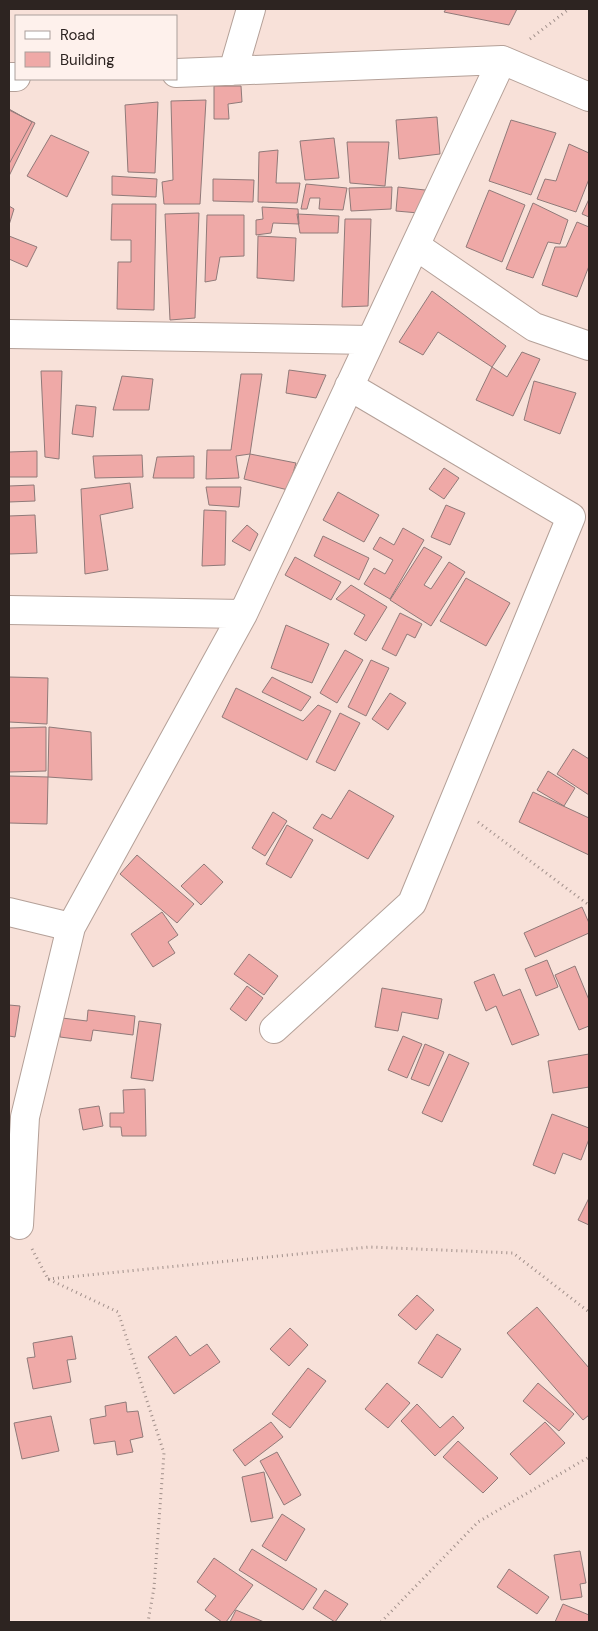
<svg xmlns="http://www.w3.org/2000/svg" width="598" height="1631" font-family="'DM Sans',sans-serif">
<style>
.building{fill:#efa9a7;stroke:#907a79}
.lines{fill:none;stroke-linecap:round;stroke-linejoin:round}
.street-casing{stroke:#b4a098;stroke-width:30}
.path{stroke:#a08f8a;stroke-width:3;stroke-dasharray:1 4;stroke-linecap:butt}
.street{stroke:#fff;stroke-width:28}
</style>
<rect width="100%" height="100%" fill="#f8e1d9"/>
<path class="building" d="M446 9H517L509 25 444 12Z
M214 86H241L242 102 228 104 229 119H214Z
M206 100 200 204H164L162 182 173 180 171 101Z
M158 102 155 173 128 172 125 105Z
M9 109 32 122 9 164Z
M9 110 35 123 9 176Z
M437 117 440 154 399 159 396 120Z
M511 120 556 133 531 195 489 181Z
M51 135 89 152 67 197 27 176Z
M334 138 339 178 305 180 300 141Z
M347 142H389L385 186 350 183Z
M569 144 589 153V179L576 212 537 199 545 179 556 181Z
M278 150 276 183H300L297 203 258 202 259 152Z
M112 176 157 179 156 197 112 195Z
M213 179 254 180 253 202 213 201Z
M306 184 347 188 343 210 319 209 320 198H310L307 209H301Z
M392 187 391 209 351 211 349 188Z
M398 187 434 191 430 214 396 211Z
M489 190 525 205 502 262 466 247Z
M589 199V217L582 214Z
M533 203 568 220 560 244 548 242 533 278 506 269Z
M112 204H156L154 310 117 309 118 262H131V240H111Z
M9 206 14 209 9 225Z
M262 207 298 209 299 224 273 223 271 233 256 235V220L263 219Z
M199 213 195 318 170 320 165 214Z
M297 214 339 216 338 233H300Z
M207 215H244V256L220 257 216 280 205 282Z
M345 219H371L368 306 342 307Z
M577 222 589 227V266L577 297 542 285 555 247H566Z
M9 236 37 247 27 267 9 259Z
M258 236 296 238 294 281 257 278Z
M432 291 506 346 492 367 438 332 423 355 399 342Z
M522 352 540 359 513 416 476 400 492 367 507 377Z
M289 370 326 375 316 398 286 393Z
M41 371H62L59 459 45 457Z
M241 374H262L250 454 236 456 239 478 206 479 207 450H231Z
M122 376 153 379 149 410H113Z
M534 381 576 393 560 434 524 420Z
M76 405 96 407 93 437 72 434Z
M37 451V477H9V452Z
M250 454 296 463 288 490 244 479Z
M142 455 143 477 95 478 93 456Z
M194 456V478H153L157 457Z
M444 468 459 478 444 499 429 489Z
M130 483 133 508 100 515 108 570 85 574 81 489Z
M34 485 35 501 9 502V486Z
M206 487H241L239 507 209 505Z
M338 492 379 515 364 542 323 520Z
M446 505 465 513 450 545 431 537Z
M204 510 226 511 225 565 202 566Z
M35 515 37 553 9 554V516Z
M247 525 258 534 250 551 232 541Z
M403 528 424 540 390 599 364 584 374 568 385 574 393 560 373 549 380 537 394 545Z
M323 536 369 558 359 580 314 556Z
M424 547 442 557 424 585 431 589 449 562 465 572 431 626 390 600Z
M295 557 341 582 331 600 285 575Z
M466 578 510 603 486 646 440 621Z
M351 585 387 607 366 641 354 634 365 615 336 599Z
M400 613 422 624 415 638 407 634 396 656 382 649Z
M286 625 329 644 312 683 271 668Z
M345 650 363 660 337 703 320 693Z
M371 660 389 668 366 716 348 707Z
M9 677 48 678 47 724 9 722Z
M272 677 311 697 301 711 262 692Z
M236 688 303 721 318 705 331 711 307 760 222 717Z
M390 693 406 703 388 730 372 719Z
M340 713 360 723 335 771 316 762Z
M46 727V771L9 772V728Z
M49 727 91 732 92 780 48 777Z
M573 749 589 759V795L557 774Z
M548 771 575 788 564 806 537 790Z
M9 776 48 777 47 824 9 823Z
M349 790 394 816 368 859 313 828 322 814 331 819Z
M533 792 589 818V855L519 822Z
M273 812 287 821 265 856 252 848Z
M287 825 313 840 291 878 266 864Z
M137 855 194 904 177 923 120 874Z
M204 864 223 882 201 905 181 886Z
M582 907 589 923V933L535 957 524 933Z
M162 912 178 935 168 942 175 953 153 967 131 934Z
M249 954 278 976 264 995 234 974Z
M547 960 558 987 536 996 525 969Z
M575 966 589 1000V1026L579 1030 555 975Z
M494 974 503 996 520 989 539 1035 512 1045 496 1006 486 1011 474 982Z
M247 986 263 998 246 1021 230 1009Z
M382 988 442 999 438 1019 402 1012 398 1031 375 1027Z
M9 1005 20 1006 15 1037 9 1036Z
M88 1010 135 1016 133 1035 93 1030 91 1041 60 1037 62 1018 87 1021Z
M139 1021 161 1024 153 1081 131 1078Z
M403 1036 422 1044 407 1078 388 1070Z
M425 1044 444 1052 429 1086 411 1079Z
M449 1054 469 1063 442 1122 422 1113Z
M589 1054V1087L553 1093 548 1061Z
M145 1089 146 1136H122L121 1127H110V1113H124L123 1090Z
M99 1106 103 1126 83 1130 79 1109Z
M552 1114 589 1128V1139L581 1160 563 1153 555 1174 533 1165Z
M589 1198V1225L578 1220Z
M417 1295 434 1310 416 1330 398 1315Z
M537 1307 589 1368V1415L583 1420 507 1333Z
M290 1328 308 1345 289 1366 270 1349Z
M437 1334 461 1349 442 1378 418 1363Z
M72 1336 76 1359 67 1360 71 1382 33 1389 27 1358 35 1357 33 1343Z
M176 1336 190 1356 207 1344 220 1362 174 1394 148 1357Z
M308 1368 326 1381 290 1428 272 1414Z
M387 1383 410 1403 388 1428 365 1409Z
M538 1383 574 1414 559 1431 523 1401Z
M126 1402 127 1412 138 1411 143 1437 130 1440 133 1452 117 1455 115 1441 94 1444 90 1419 106 1416 105 1406Z
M417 1404 440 1428 453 1416 464 1428 435 1456 401 1421Z
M51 1416 59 1451 22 1459 14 1423Z
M271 1422 283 1437 245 1466 233 1450Z
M545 1422 565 1443 530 1475 510 1454Z
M458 1441 498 1478 483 1493 443 1457Z
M277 1452 301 1495 284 1505 260 1461Z
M264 1472 273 1518 251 1522 242 1477Z
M282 1514 305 1529 286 1561 262 1546Z
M252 1549 317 1589 303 1610 239 1570Z
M580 1551 586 1583 580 1584 582 1597 561 1600 554 1555Z
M214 1558 253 1585 226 1622H222L205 1610 216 1596 197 1582Z
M509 1569 549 1597 537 1614 497 1587Z
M325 1590 348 1604 335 1622 313 1608Z
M563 1604 589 1615V1622H555Z
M236 1610 264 1622H230Z"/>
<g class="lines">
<g class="street-casing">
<path id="street" d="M233 71 251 9
M176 73 502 60 589 97
M9 77H16
M416 246 534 327 589 346
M9 334 371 340
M9 610 243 614
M9 912 71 927
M274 1029 412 903 571 517 349 386
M19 1225 25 1117 71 927 243 614 502 60"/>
</g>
<path class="path" d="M530 39 569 9
M478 822 589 905
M32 1249 48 1279 118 1312 164 1453 154 1588 148 1622
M48 1279 369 1247 513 1253 589 1312
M381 1622 478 1522 589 1457"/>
<use href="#street" class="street"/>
</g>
<rect width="598" height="1631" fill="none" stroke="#2d2421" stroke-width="20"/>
<rect x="15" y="15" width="162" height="65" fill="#fef1ec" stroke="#aa9f9b"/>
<rect x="25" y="31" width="25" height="8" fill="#ffffff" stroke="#aa9f9b"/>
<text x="60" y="40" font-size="15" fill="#2d2421">Road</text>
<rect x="25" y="52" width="25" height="15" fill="#efa9a7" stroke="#aa9f9b"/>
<text x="60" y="65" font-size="15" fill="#2d2421">Building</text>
</svg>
